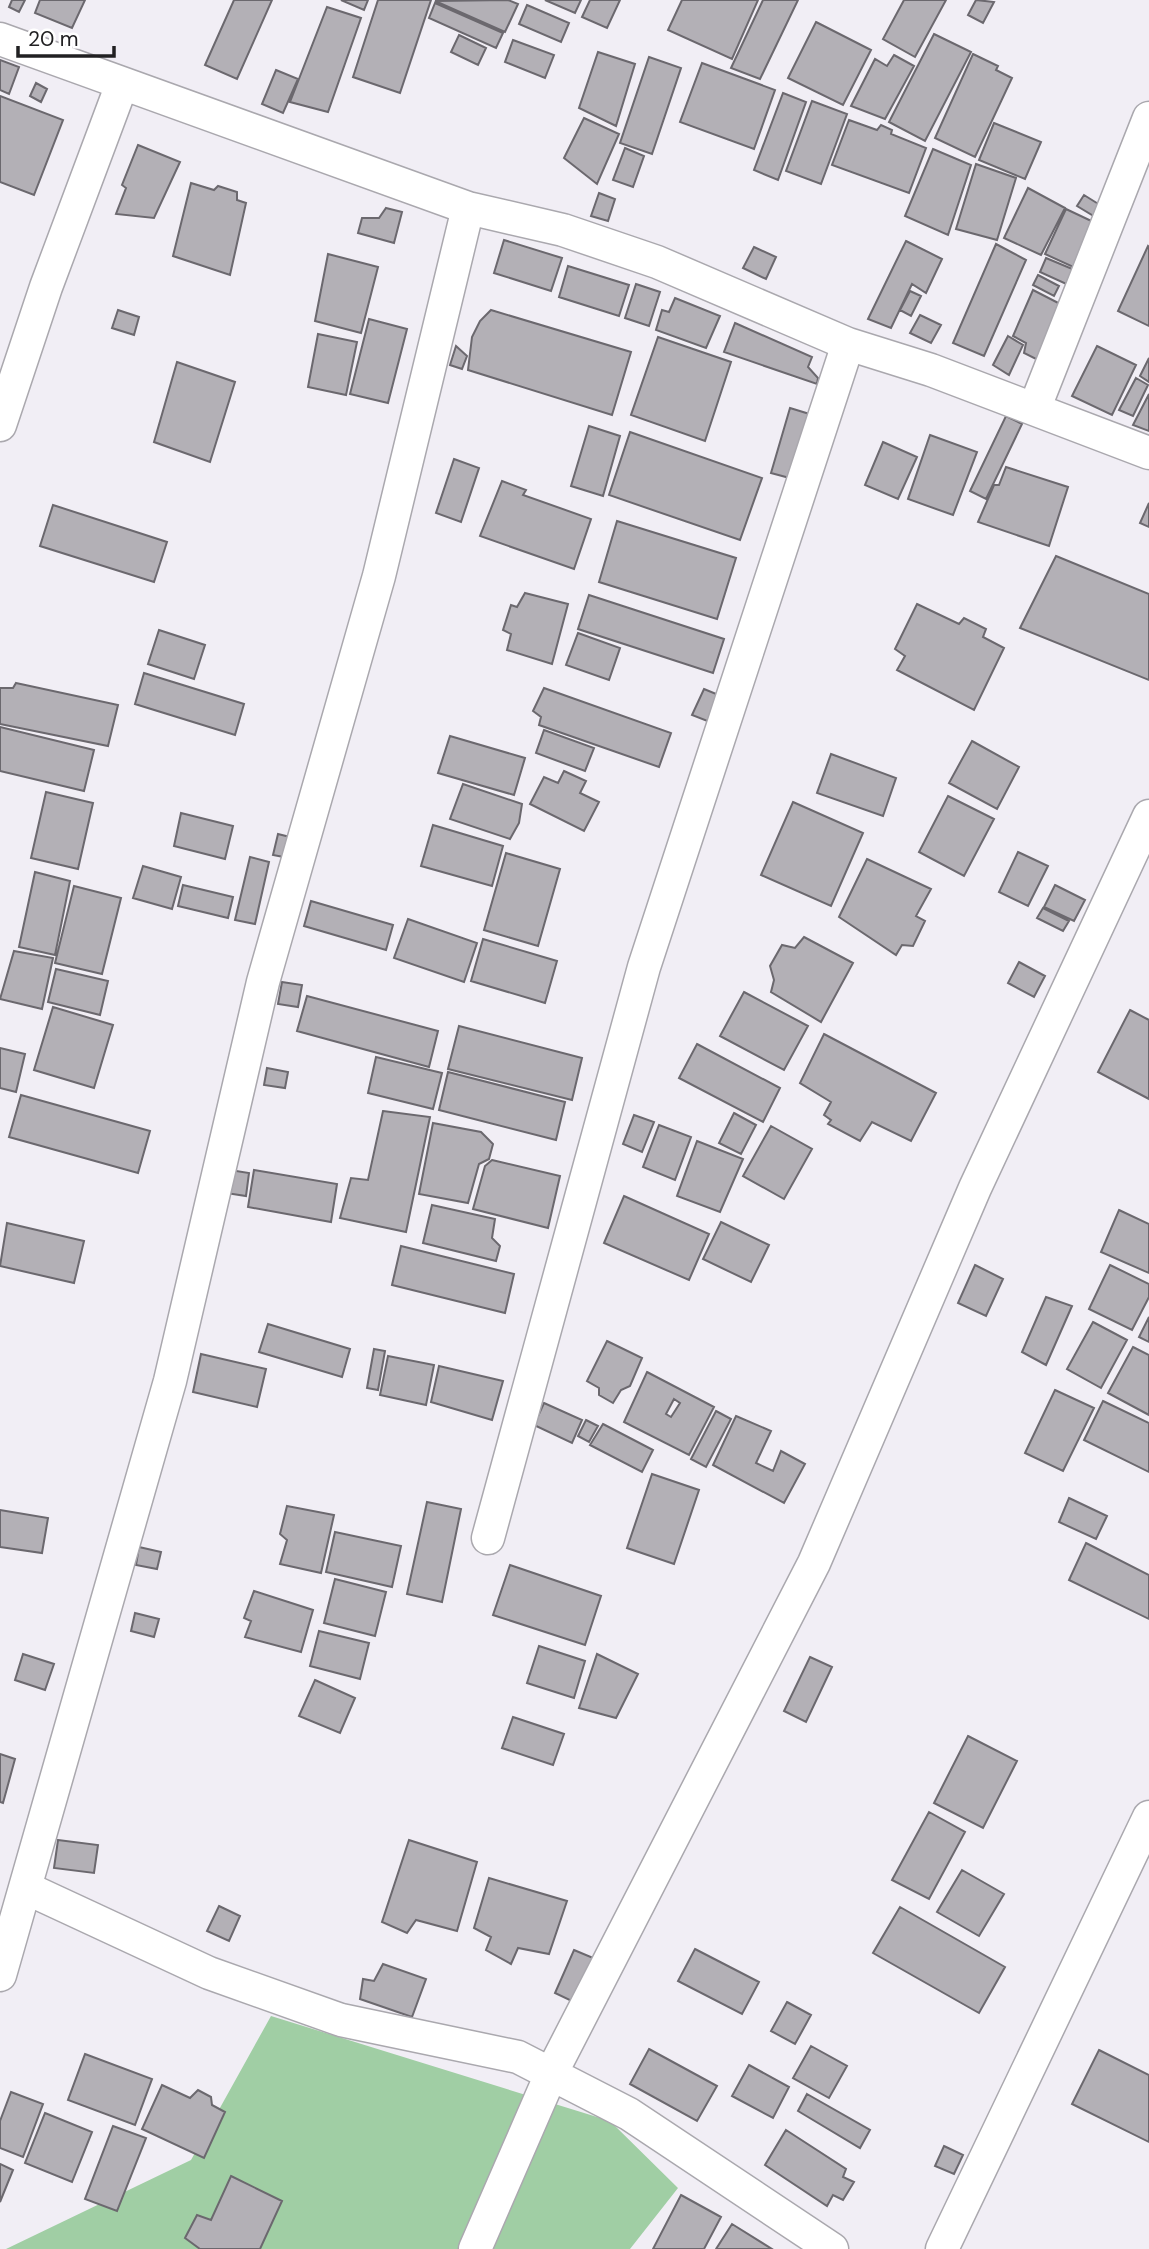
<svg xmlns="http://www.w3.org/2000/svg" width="1149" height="2249" font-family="'DM Sans',sans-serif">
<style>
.green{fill:#a0cea4}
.building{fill:#b3b0b6;stroke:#6b686e;stroke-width:2;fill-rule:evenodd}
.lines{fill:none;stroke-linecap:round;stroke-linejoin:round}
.street-casing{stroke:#aaa8ae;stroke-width:35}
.street{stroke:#fff;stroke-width:32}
</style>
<rect width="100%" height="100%" fill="#f1eef5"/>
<path class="green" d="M271 2016 610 2121 678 2188 630 2249H6L191 2160Z"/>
<path class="building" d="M12 0H25L19 12 9 7Z
M40 0H85L72 28 35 13Z
M234 0H272L237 79 205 65Z
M341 0H368L364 10Z
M378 0H431L400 93 353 77Z
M508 0 518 4 505 32 435 1Z
M545 0H581L575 13Z
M590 0H620L607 28 582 17Z
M682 0H758L732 59 668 30Z
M763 0H798L760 79 731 68Z
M904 0H946L915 57 883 39Z
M976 0 994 2 983 23 968 15Z
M435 3 503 33 496 48 429 18Z
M527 5 569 23 561 42 519 24Z
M327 7 361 18 328 112 290 102Z
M816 22 871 50 843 105 788 78Z
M934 34 971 52 925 141 889 122Z
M459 35 486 48 478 65 451 52Z
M513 40 554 55 545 78 505 62Z
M598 52 635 64 616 126 579 108Z
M973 54 998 66 996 70 1012 78 975 157 935 138Z
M894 55 914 66 885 119 851 106 875 59 887 66Z
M649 57 681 68 652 154 620 143Z
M0 60 19 67 9 94 0 90Z
M702 63 775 90 754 149 680 122Z
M276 70 298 79 283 113 262 104Z
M36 83 47 89 41 102 30 96Z
M783 93 806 102 778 180 754 170Z
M0 96 63 120 34 195 0 182Z
M812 101 847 114 821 184 786 171Z
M584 118 619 134 597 184 564 158Z
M849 120 877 130 881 125 892 130 891 134 926 148 909 193 832 165Z
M994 123 1041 142 1025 179 979 160Z
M138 145 180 162 154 218 116 214 126 188 122 185Z
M625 148 644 156 633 187 613 180Z
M933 149 971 165 948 235 905 216Z
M976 164 1016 178 997 240 956 229Z
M191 183 214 190 218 186 237 192V200L246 203 230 275 173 256Z
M1028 188 1065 208 1041 255 1004 238Z
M599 193 615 199 608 221 591 216Z
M1084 195 1108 210 1102 221 1077 206Z
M386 208 402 212 394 243 358 233 362 218H379Z
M1066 209 1102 226 1082 271 1045 254Z
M504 240 562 258 551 291 494 273Z
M906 241 942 259 926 293 912 284 891 328 868 319Z
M996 244 1026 260 984 356 953 343Z
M1148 246 1149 247V326L1118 311Z
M754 247 776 257 766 279 743 268Z
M328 254 378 267 361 333 315 321Z
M1046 258 1082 273 1075 288 1040 272Z
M568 266 629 285 619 316 559 297Z
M1038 275 1059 286 1054 296 1033 285Z
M636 284 660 292 649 326 625 318Z
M1033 290 1070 309 1044 363 1024 353 1026 343 1013 336Z
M910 291 921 296 911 316 900 310Z
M675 298 720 316 706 348 656 330 662 310 669 312Z
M118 310 139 317 134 335 112 328Z
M491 310 631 352 612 415 468 370 472 337 480 321Z
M920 315 941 325 931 343 910 333Z
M369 319 407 329 388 403 350 394Z
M735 323 812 357 808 367 818 378 817 384 724 352Z
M318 334 357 342 346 395 308 387Z
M1008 336 1023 345 1009 375 993 365Z
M658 337 731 362 705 441 631 415Z
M456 346 467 356 462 369 450 365Z
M1097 346 1136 365 1112 415 1072 396Z
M1149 358V382L1140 376Z
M177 362 235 382 210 462 154 442Z
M1136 378 1148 385 1133 416 1119 410Z
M1149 394V431L1133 425Z
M790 408 816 416 797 480 771 473Z
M1006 416 1022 424 986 499 970 491Z
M589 426 620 436 603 496 571 486Z
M630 432 762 478 740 540 609 495Z
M930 435 977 452 953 515 908 499Z
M883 442 917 457 898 499 865 485Z
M454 459 479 468 461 522 436 513Z
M1006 467 1068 487 1049 546 978 522 994 485H999Z
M502 481 526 490 523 495 591 519 574 569 480 536Z
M1149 503V527L1140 523Z
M53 505 167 542 154 582 40 546Z
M617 521 736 558 717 619 599 582Z
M1056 556 1149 594V680L1020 628Z
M525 593 568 604 552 664 507 650 511 634 503 630 511 605 517 607Z
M589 595 724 639 713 673 578 629Z
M917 604 959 624 964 618 986 629 983 637 1004 648 974 710 897 670 905 656 895 649Z
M159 630 205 645 194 679 148 664Z
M578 633 620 648 609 680 566 665Z
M144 673 244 704 235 735 135 704Z
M16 683 118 705 108 746 0 724V688H13Z
M544 688 671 733 659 767 539 725 541 717 533 711Z
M704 689 726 698 715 724 692 715Z
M0 727 94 750 84 791 0 771Z
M544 730 594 748 585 771 536 753Z
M450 736 525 758 514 795 438 773Z
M972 741 1019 767 997 809 949 783Z
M831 754 896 778 883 816 817 793Z
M564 771 586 781 580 793 599 802 584 831 530 804 544 777 558 783Z
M463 784 522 804 519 823 510 839 450 819Z
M46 792 93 803 78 869 31 858Z
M948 796 994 819 964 876 919 852Z
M793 802 863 833 831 906 761 875Z
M181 813 233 826 225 859 174 846Z
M433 825 503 846 492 886 421 866Z
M278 834 294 838 289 858 273 855Z
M1018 852 1048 866 1028 906 999 892Z
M506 853 560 869 538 946 484 930Z
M250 857 269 862 255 924 235 920Z
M867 859 931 889 916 916 925 921 913 946 902 945 896 955 839 917Z
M143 866 181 877 172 909 133 898Z
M35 872 70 881 55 955 19 947Z
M183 885 233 897 228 918 178 906Z
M1055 885 1085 900 1074 921 1044 907Z
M74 886 121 898 102 974 55 963Z
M311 901 393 925 386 950 304 926Z
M1043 908 1069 921 1063 931 1037 918Z
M408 919 477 943 464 982 394 958Z
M804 937 853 963 821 1022 771 992 774 980 770 966 782 945 795 948Z
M483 939 557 961 545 1003 471 981Z
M14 951 53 958 42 1009 0 999Z
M1019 962 1045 976 1034 997 1008 983Z
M56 969 108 981 100 1015 48 1002Z
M282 982 302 985 298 1007 278 1004Z
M744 992 808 1026 784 1070 720 1036Z
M307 996 438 1031 429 1067 297 1031Z
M53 1007 113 1025 94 1088 34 1070Z
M1130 1010 1149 1020V1099L1098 1072Z
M459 1026 582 1058 572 1100 448 1069Z
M824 1034 936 1093 911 1141 872 1122 860 1141 828 1124 831 1120 824 1115 831 1102 800 1083Z
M697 1044 780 1088 763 1122 679 1078Z
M0 1048 25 1054 16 1092 0 1088Z
M376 1057 442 1073 433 1109 368 1093Z
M267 1068 288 1072 285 1088 264 1085Z
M448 1072 565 1102 556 1140 439 1110Z
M21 1095 150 1131 138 1173 9 1137Z
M383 1111 430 1117 406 1232 340 1218 351 1178 368 1180Z
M734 1113 756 1125 741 1154 719 1143Z
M634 1115 654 1122 642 1152 623 1144Z
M433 1123 481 1132 493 1144 489 1159 479 1164 468 1203 419 1194Z
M659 1125 691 1137 675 1180 643 1167Z
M771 1126 812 1149 784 1199 743 1176Z
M697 1141 743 1159 720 1212 677 1196Z
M492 1160 560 1176 548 1228 473 1209 485 1166Z
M230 1170 249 1173 246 1196 226 1193Z
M254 1170 337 1184 331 1222 248 1207Z
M624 1196 709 1234 689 1280 604 1243Z
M432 1205 495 1219 492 1238 500 1246 496 1261 423 1243Z
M1119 1210 1149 1224V1273L1101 1252Z
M721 1222 769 1245 751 1282 703 1259Z
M7 1223 84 1241 74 1283 0 1266Z
M401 1246 514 1274 505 1313 392 1285Z
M975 1265 1003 1279 986 1316 958 1303Z
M1110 1265 1149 1284V1297L1132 1330 1089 1309Z
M1046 1297 1072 1306 1046 1365 1022 1352Z
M1149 1317V1342L1139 1337Z
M1093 1322 1127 1340 1101 1388 1067 1369Z
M268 1324 350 1349 342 1377 259 1352Z
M607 1341 642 1358 630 1386 621 1390 613 1403 599 1395V1388L587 1381Z
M1133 1347 1149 1355V1415L1108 1393Z
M374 1349 385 1351 378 1390 367 1388Z
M201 1354 266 1369 257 1407 193 1392Z
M388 1356 434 1365 426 1405 380 1395Z
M439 1366 503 1381 492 1420 431 1402Z
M647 1372 714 1407 689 1455 624 1422ZM674 1399 680 1403 671 1417 666 1414Z
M1055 1390 1094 1408 1063 1471 1025 1453Z
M1103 1401 1149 1423V1472L1084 1440Z
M544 1403 582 1420 572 1443 534 1425Z
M716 1411 731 1419 706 1467 691 1459Z
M736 1416 771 1431 756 1463 773 1471 781 1451 805 1464 784 1503 713 1465Z
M586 1420 598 1426 589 1442 578 1436Z
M603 1424 653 1450 642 1472 590 1445Z
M652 1474 699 1490 674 1564 627 1548Z
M1069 1498 1107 1516 1096 1539 1059 1522Z
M427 1502 461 1509 442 1602 407 1594Z
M287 1506 334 1515 321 1573 280 1564 287 1540 280 1534Z
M0 1510 48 1518 42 1553 0 1547Z
M335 1532 401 1546 392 1587 326 1572Z
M1086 1543 1149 1575V1619L1069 1580Z
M139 1547 161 1552 157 1569 136 1565Z
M510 1565 601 1596 585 1645 493 1615Z
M335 1579 386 1592 375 1636 324 1623Z
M254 1591 313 1610 301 1652 245 1637 251 1621 244 1618Z
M135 1613 159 1619 154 1637 131 1631Z
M319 1631 369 1643 360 1679 310 1666Z
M539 1646 585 1661 574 1698 527 1683Z
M23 1654 54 1664 45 1690 15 1680Z
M597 1654 638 1674 616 1718 579 1708Z
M810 1657 832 1667 806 1722 784 1711Z
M315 1680 355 1698 340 1733 299 1716Z
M513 1717 564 1734 553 1765 502 1748Z
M968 1736 1017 1761 983 1828 934 1803Z
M0 1754 15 1759 3 1803 0 1802Z
M929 1812 965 1832 929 1899 892 1880Z
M58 1840 98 1845 94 1873 54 1868Z
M409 1840 477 1862 457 1931 416 1920 407 1933 382 1922Z
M962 1870 1004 1894 979 1936 937 1912Z
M489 1878 567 1901 549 1954 518 1948 511 1964 486 1950 491 1937 474 1928Z
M219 1906 240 1916 229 1941 207 1931Z
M900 1907 1005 1967 979 2013 873 1953Z
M695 1949 759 1982 742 2014 678 1981Z
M574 1950 598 1960 578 2004 555 1993Z
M383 1964 426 1979 412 2017 360 1999 363 1979 374 1981Z
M787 2002 811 2015 795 2044 771 2031Z
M811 2046 847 2066 829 2098 793 2078Z
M649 2049 717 2086 697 2121 630 2084Z
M1099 2050 1149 2075V2142L1072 2104Z
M85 2054 152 2079 135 2125 68 2100Z
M749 2065 789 2087 773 2118 732 2096Z
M162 2085 190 2098 198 2090 211 2097 212 2105 225 2112 204 2158 142 2129Z
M11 2092 43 2104 23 2157 0 2148V2121Z
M807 2094 870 2130 860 2148 798 2111Z
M45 2113 92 2132 72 2182 25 2163Z
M113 2126 146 2138 117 2211 85 2199Z
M786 2130 846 2169 843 2177 854 2182 843 2200 833 2195 827 2206 765 2165Z
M944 2146 963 2155 954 2174 935 2166Z
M0 2164 13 2170 0 2202Z
M231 2176 282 2201 260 2249H200L185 2238 197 2215 211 2220Z
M681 2195 721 2217 704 2249H653Z
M732 2224 772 2249H716Z"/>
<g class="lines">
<g class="street-casing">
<path id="street" d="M0 39 468 208 563 230 657 262 848 344 931 370 1149 453
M1035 407 1149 118
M0 425 46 287 122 84
M488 1538 644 967 848 344
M26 1888 209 1973 341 2020 518 2057 629 2114 832 2249
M0 1975 170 1381 263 982 379 576 468 208
M475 2249 552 2072 814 1563 975 1188 1149 816
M942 2249 1149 1817"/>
</g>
<use href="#street" class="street"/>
</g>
<path d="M18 46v10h96v-10" fill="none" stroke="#212022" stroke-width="3.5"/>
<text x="28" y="46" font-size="21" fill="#212022" stroke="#ffffff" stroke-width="5" paint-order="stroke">20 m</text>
</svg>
